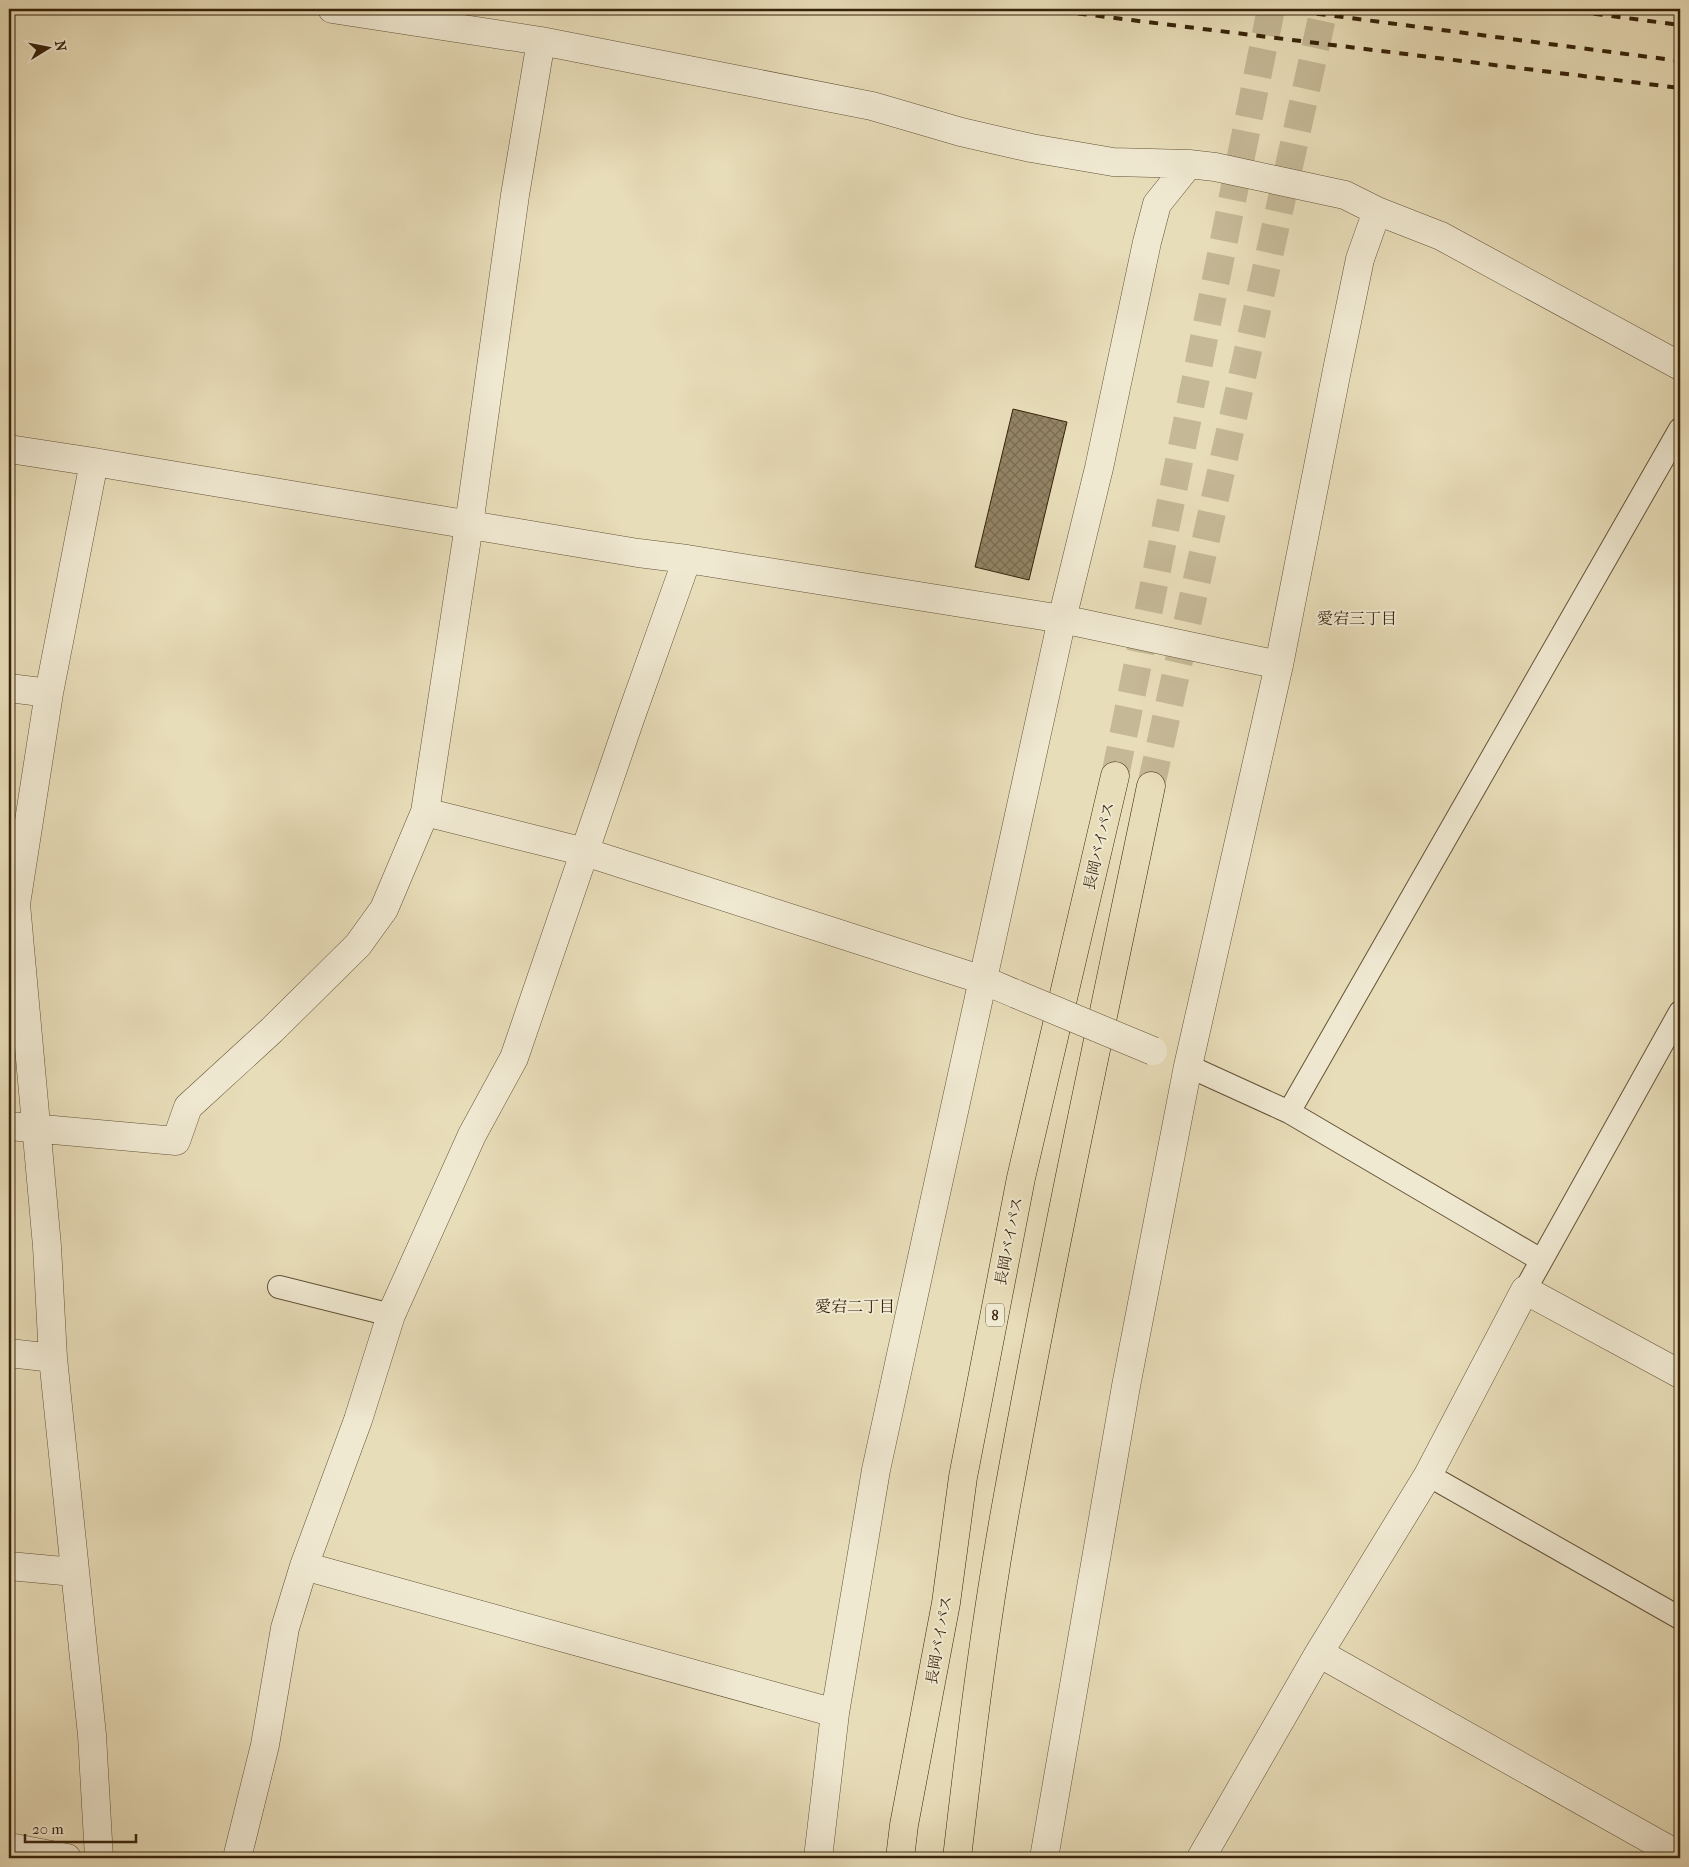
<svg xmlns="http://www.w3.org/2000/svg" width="1689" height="1867" font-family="'IM FELL French Canon','Noto Serif JP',serif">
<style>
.building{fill:url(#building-cross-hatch);stroke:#37230a}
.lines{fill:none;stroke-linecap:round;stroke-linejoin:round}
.trunk-tunnel{stroke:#c5b896;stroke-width:28;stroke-dasharray:28 14;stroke-linecap:butt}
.service-casing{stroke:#635236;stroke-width:24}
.minor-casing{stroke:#635236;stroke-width:29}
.trunk-casing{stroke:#37230a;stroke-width:29}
.service{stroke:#f0e9d2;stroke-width:22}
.minor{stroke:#f0e9d2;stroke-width:28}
.trunk{stroke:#e8ddb9;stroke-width:28}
.rail{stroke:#37230a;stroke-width:4;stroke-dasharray:9 9;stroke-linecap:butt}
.minor-bridge-casing{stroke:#635236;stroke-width:29;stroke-linecap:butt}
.minor-bridge{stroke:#f0e9d2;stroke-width:28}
.labels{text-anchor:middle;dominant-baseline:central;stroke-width:4;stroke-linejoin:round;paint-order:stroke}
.shield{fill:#f0e9d2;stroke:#6e5e46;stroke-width:1}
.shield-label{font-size:14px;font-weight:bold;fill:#37230a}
.street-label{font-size:15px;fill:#37230a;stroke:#f0e9d2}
.neighbourhood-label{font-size:16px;fill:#37230a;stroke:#f0e9d2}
</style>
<defs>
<pattern id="building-cross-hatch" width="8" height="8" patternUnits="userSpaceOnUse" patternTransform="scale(1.25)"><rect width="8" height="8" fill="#938465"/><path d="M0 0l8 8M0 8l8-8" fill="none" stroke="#796c51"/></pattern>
</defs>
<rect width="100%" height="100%" fill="#e8ddb9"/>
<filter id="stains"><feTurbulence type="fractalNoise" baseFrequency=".004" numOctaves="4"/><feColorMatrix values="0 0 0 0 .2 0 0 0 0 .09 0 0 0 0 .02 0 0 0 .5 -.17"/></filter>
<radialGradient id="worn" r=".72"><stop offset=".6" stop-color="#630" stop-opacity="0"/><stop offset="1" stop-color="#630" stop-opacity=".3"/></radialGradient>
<path class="building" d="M1013 409 1067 422 1029 580 975 567Z"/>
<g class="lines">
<path class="trunk-tunnel" d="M1115 776 1271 9
M1151 786 1324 9"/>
<g class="service-casing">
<path id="service" d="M1188 1066 1289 1112 1541 1260
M1289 1112 1680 429
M279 1287 391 1315
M1525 1290 1680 1012
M1428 1475 1680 1618"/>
</g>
<g class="minor-casing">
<path id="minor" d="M332 9 541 41 872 106 961 132 1031 148 1113 162 1189 164 1215 167 1345 195 1377 211 1441 236 1680 366
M541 41 515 195 469 525 425 812 585 852 983 980 1016 994
M9 449 94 462 638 553 687 559 1062 619 1279 665
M94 462 49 693 16 904 47 1246 53 1358 92 1735 99 1858
M9 688 49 693
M9 1126 176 1141 188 1107 272 1030 358 945 384 909 425 812
M9 1353 53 1358
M9 1566 74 1572
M304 1566 835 1713
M1319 1653 1680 1856
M9 1847 67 1858
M237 1858 265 1745 285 1628 304 1566 358 1420 391 1315 472 1135 514 1058 630 719 687 559
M818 1858 835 1713 876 1470 926 1239 1062 619 1099 468 1147 242 1157 204 1189 164
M1044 1858 1126 1386 1188 1066 1279 665 1337 370 1360 259 1377 211
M1201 1858 1319 1653 1428 1475 1525 1290 1680 1374"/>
</g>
<g class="trunk-casing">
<path id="trunk" d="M900 1858 904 1825 946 1603 963 1477 1021 1178 1115 776
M957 1858C971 1737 986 1615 1008 1495 1051 1258 1102 1022 1151 786"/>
</g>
<use href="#service" class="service"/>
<use href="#minor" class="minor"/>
<use href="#trunk" class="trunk"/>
<path class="rail" d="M1042 9 1680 88
M1281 9 1680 61
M1558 9 1680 25"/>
<g class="minor-bridge-casing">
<path id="minor-bridge" d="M1016 994 1153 1051"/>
</g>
<use href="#minor-bridge" class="minor-bridge"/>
</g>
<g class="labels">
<rect class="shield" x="986" y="1303.5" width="18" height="23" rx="4"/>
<g class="shield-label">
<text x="995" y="1315">8</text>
</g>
<g class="street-label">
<text transform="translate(1099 846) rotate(-77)">長岡バイパス</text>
<text transform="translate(1009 1241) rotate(-79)">長岡バイパス</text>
<text transform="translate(939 1640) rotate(-80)">長岡バイパス</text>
</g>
<g class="neighbourhood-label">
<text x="1357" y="618">愛宕三丁目</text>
<text x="855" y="1306">愛宕二丁目</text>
</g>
</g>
<rect width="1689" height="1867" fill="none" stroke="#e8ddb9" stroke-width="30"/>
<rect x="10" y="10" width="1669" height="1847" fill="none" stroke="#37230a" stroke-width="2.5"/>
<rect x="15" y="15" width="1659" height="1837" fill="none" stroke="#37230a"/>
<g transform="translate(48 48) rotate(80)" stroke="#f0e9d2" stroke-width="4" paint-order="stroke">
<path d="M0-4L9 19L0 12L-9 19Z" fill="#37230a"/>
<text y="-8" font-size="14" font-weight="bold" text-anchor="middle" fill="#37230a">N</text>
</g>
<path d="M25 1834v8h111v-8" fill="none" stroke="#37230a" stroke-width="2.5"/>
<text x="32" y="1834" font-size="15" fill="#37230a" stroke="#f0e9d2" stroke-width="4" paint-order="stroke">20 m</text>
<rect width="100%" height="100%" filter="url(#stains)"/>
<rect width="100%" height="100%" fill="url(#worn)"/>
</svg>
